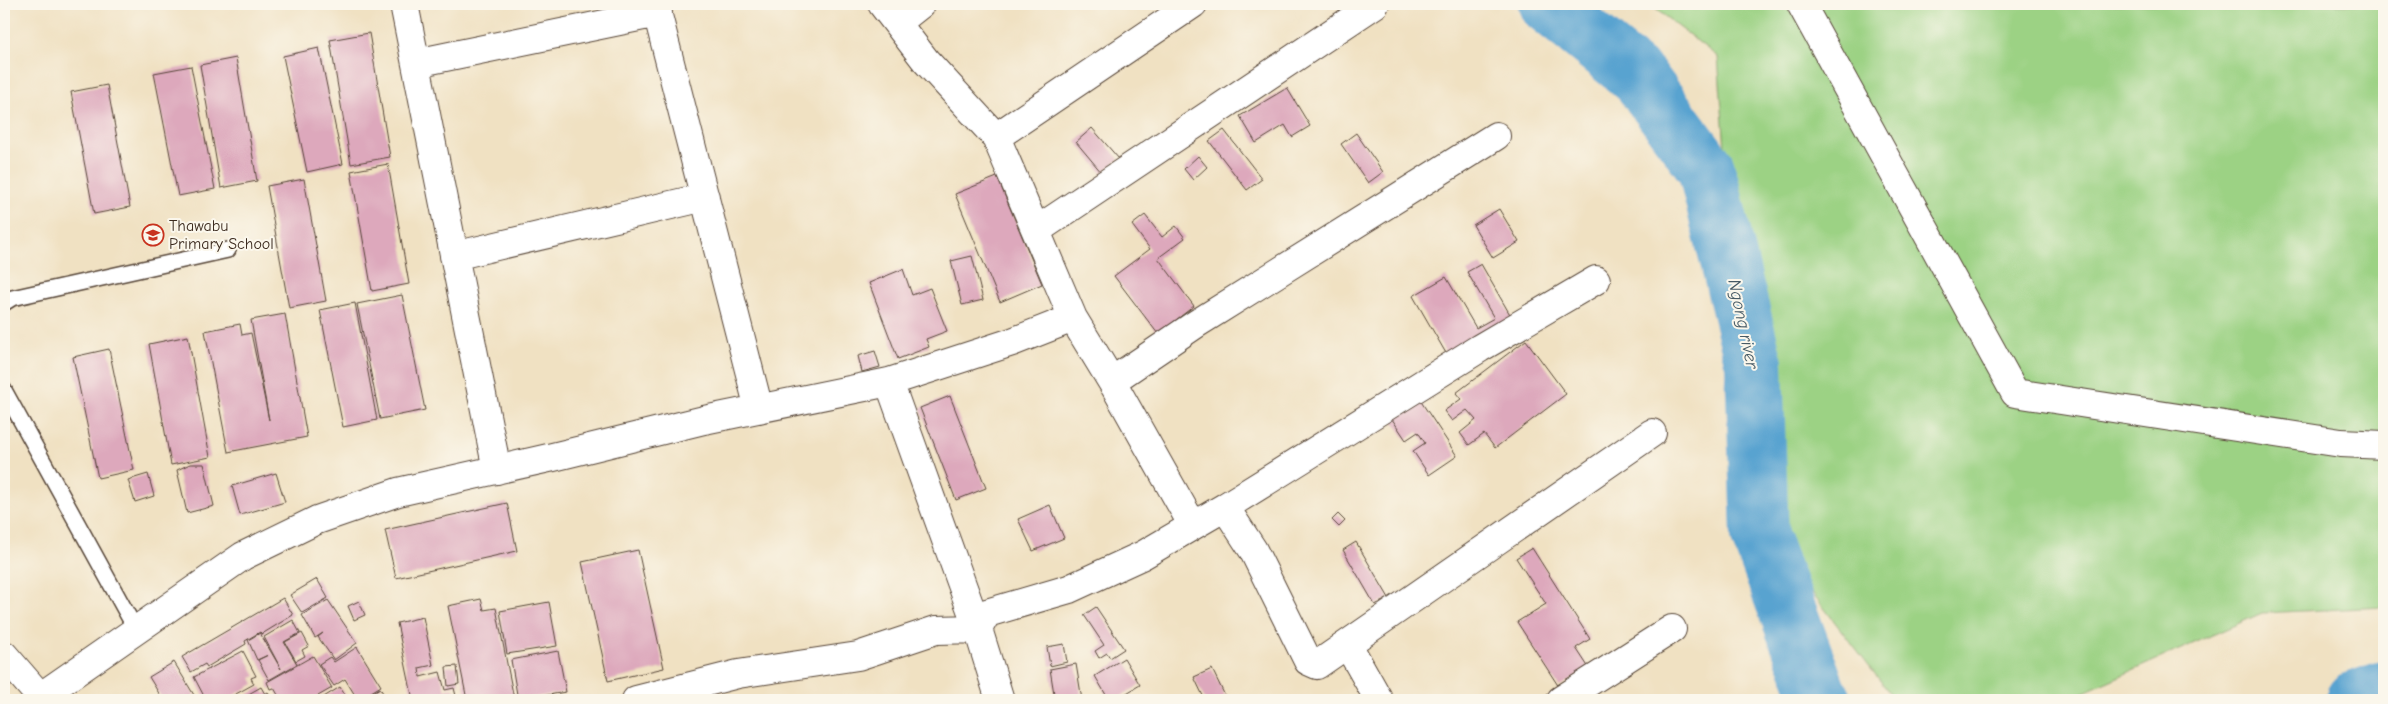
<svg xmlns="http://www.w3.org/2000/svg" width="2388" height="704" font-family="'Comic Neue',sans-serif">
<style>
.green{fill:#9cd284;stroke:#6c7e51}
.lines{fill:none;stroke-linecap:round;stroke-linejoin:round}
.river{stroke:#58a3d0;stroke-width:58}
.building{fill:#dda8bc}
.service-casing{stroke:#564537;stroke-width:18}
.minor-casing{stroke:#564537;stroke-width:30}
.tertiary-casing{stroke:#564537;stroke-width:30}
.service{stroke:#fff;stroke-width:15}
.minor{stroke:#fff;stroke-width:28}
.tertiary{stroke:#fff;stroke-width:28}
.labels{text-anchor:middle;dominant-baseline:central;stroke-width:4;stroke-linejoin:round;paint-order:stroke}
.poi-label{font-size:16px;fill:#3b2a1e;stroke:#fbf7ec;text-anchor:start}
.water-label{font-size:18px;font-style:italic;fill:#475a65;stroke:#fbf7ec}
</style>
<rect width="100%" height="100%" fill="#fbf7ec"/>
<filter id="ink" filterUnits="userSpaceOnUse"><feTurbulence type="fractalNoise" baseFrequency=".02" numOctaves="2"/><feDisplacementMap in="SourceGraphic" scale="10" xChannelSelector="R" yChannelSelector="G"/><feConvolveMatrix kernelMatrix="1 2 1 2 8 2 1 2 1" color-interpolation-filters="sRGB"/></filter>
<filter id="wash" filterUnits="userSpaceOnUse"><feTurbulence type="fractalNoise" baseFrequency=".0096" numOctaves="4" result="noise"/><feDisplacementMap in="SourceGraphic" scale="20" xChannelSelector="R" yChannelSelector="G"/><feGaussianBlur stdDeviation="1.12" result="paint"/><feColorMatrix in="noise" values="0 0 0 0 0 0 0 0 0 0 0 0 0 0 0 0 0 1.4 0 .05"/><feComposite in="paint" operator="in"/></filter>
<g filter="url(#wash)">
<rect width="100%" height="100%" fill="#f0e1c2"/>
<path class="green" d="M1649 4H2384V607L2262 613 2066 700H1895L1753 516 1718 57Z"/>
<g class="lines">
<path class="river" d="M1547 4 1640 79 1706 168 1754 364 1760 536 1819 696 1823 700
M2355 700 2384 690"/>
</g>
<g id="blocks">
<path class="building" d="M369 33 390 157 351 164 330 40Z
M319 48 343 164 307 172 283 56Z
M236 58 257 181 221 188 200 65Z
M191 66 215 189 178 196 154 73Z
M107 85 130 207 94 214 71 92Z
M1287 88 1310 126 1292 137 1285 125 1256 143 1240 116Z
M1092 128 1119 159 1102 173 1076 142Z
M1224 130 1262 179 1247 190 1209 141Z
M1356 133 1383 172 1368 183 1341 144Z
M1198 156 1207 167 1193 180 1184 169Z
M388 164 409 284 372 291 351 171Z
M997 177 1042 284 1000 302 955 194Z
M304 179 326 301 289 308 267 186Z
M1499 209 1519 242 1493 258 1473 225Z
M1145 215 1162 237 1176 226 1185 238 1158 258 1194 306 1158 334 1114 276 1150 249 1132 225Z
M972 256 983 300 962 305 951 261Z
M1481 264 1512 318 1447 355 1413 296 1446 277 1476 328 1494 318 1467 272Z
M903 269 912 295 930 288 947 331 926 339 929 347 898 359 869 283Z
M402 295 425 410 380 419 357 304Z
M355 303 377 420 343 427 320 310Z
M285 314 307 437 228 452 205 331 240 324 242 335 251 333 269 420 251 320Z
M188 336 210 457 171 465 149 344Z
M1526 340 1566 394 1495 448 1484 434 1469 445 1460 433 1476 420 1467 410 1452 421 1444 411 1461 399 1456 393Z
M109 349 134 470 98 478 73 357Z
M875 351 880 367 862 372 858 356Z
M1416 394 1457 456 1429 475 1413 451 1425 443 1418 432 1406 440 1388 413Z
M950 396 986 488 956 500 920 408Z
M190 464H204L214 506 187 513 177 470Z
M276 473 285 502 240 515 232 486Z
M148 474 154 496 135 502 128 480Z
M507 503 517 551 396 578 385 530Z
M1050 505 1064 538 1033 551 1018 519Z
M1338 514 1345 521 1339 527 1332 520Z
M1356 542 1389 598 1375 605 1343 550Z
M1532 548 1590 639 1576 648 1589 668 1559 687 1517 622 1546 604 1516 558Z
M638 550 664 668 608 681 582 562Z
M317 579 328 598 302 613 290 595Z
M283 598 293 615 262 634 260 632 245 641 246 644 207 667 205 664 191 672 182 657Z
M481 599 484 610 496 608 514 699 467 700 448 606Z
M328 600 357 643 334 660 318 637 323 633 315 638 302 615Z
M359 601 365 615 354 620 348 606Z
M549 602 557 646 507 654 500 611Z
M1096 607 1124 649 1110 658 1107 653 1099 658 1095 651 1104 645 1084 615Z
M423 617 433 665 419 668 420 677 440 672 445 690 454 688 457 700H413L397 623Z
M293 620 300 633 284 642 297 664 269 680 258 660 268 655 257 660 248 640 260 633 281 669 264 637Z
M302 633 309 646 302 650 305 656 296 661 285 642Z
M1064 644 1067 662 1050 666 1047 647Z
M357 647 381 686 358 700 345 679 334 686 319 664 330 657 334 662Z
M243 651 256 676 251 678 254 684 225 700H206L194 677Z
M558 651 566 692 518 700 511 660Z
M313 656 332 688 311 700H281L274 688 270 689 267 682Z
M1124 658 1140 685 1115 700H1109L1095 676Z
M174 662 197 700H163L149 677Z
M1076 664 1082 700H1055L1050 669Z
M457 666 459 684 448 686 446 667Z
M1212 669 1227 700H1205L1194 677Z
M261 687 265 694 268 692 272 700H238Z
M340 687 348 700H319Z
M380 688 387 700H360Z"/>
</g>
</g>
<g filter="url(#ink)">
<use href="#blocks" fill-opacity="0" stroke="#564537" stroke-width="1"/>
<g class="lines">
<g class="service-casing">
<path id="service" d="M4 303 12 298 228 250
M4 390 136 630"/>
</g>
<g class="minor-casing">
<path id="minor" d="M404 4 497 470
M655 4 759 409
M882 4 926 61 996 137 1073 318
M1801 4 2015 393 2341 443 2384 445
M897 23 921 4
M416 63 658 13
M996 137 1193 4
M1037 230 1375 4
M454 256 705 197
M1112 381 1196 324 1496 136
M889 382 978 629 1000 700
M1225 507 1253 550 1308 661 1317 665 1652 433
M978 629 987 613 1069 589 1143 555 1225 507 1480 348 1596 280
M1348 645 1379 700
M40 697 243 556 317 520 398 492 553 457 704 420 889 382 1012 342 1073 318 1115 387 1192 524
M636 700 738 674 858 656 936 630 978 629
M1561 700 1672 629"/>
</g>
<g class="tertiary-casing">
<path id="tertiary" d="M4 655 43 700"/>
</g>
<use href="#service" class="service"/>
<use href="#minor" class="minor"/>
<use href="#tertiary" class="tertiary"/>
</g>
</g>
<defs>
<g id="school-ring" transform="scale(1.125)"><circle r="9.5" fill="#fbf7ec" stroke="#c8321e" stroke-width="1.5"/><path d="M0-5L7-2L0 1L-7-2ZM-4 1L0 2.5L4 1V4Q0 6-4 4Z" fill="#c8321e"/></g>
</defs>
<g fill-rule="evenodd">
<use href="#school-ring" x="153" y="235"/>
</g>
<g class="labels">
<g class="poi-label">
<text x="169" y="226">Thawabu<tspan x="169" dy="18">Primary School</tspan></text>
</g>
<g class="water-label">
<text transform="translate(1743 324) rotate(78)">Ngong river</text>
</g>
</g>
<rect width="2388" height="704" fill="none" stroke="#fbf7ec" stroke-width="20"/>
</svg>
